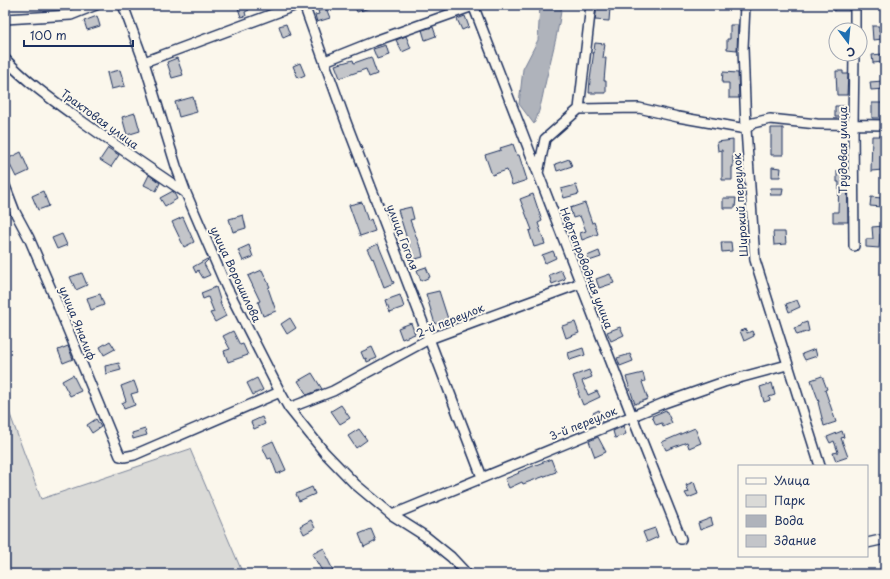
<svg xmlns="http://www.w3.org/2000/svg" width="890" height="579" font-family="'Playpen Sans',sans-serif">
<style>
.green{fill:#dadad7;stroke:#7a849a}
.water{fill:#afb3bb;stroke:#747e96}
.building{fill:#c3c5c9;stroke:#1b2f5e}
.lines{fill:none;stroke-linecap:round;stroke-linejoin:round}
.minor-casing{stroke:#1b2f5e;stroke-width:12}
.minor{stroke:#fbf7ec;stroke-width:9}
.labels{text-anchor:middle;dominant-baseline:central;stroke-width:4;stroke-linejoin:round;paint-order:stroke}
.street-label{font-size:11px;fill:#1b2f5e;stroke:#fbf7ec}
</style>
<rect width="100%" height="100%" fill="#fbf7ec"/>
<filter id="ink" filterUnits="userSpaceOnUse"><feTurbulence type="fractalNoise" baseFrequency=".025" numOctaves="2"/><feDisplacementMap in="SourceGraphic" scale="8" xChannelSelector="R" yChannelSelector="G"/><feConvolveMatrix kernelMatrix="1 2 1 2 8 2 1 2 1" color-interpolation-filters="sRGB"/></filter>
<g filter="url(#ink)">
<path class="green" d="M5 401 41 499 190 449 243 574H5Z"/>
<path class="water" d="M540 5H562C559 28 553 50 548 72 543 90 542 107 534 124L519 104 523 69 538 40Z"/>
<path class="building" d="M237 5H248L249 10 245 12 246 16 241 17Z
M354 5H375V6L357 12Z
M834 5H849V11H834Z
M597 7 610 8 609 21 595 20Z
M326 8 330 18 317 22 315 15 319 14 318 11Z
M97 16 100 26 87 30 84 21Z
M465 16 469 27 462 30 457 19Z
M286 24 290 35 283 38 279 26Z
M730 25H738L737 50 727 49V39H730Z
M872 26H879V31H882L883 39 873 40Z
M433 27 436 36 425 40 422 30Z
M406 36 411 48 402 52 396 40Z
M595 43 605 44 603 58H606L604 81H606V93H589L590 80Z
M386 45 389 55 377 59 373 49Z
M882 54 883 62 873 63 872 55Z
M371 57 377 74 369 77 366 69 340 78 335 65 353 60 354 63Z
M177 58 183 75 172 78 167 62Z
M300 63 305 75 298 78 293 66Z
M120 70 125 86 111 89 107 73Z
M836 71H843V74H848L847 95H837Z
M723 72 738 73 739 98H729V83H722Z
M883 81 884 89 871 90 870 82Z
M193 97 197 112 179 117 175 102Z
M872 103H884V118H872Z
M835 106H847V113H844V117H835Z
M135 113 140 131 127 135 122 117Z
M771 128H783V155H771Z
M872 136H883V154H882L883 170 871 171Z
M733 140V167H732V180H722V150L718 151 717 142Z
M513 144 517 155H519L527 180 512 185 507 170 492 175 485 155 501 150 500 148Z
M108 148 119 155 111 167 100 160Z
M21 152 29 171 16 177 7 159Z
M569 159 572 166 557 171 555 164Z
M772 167 781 168 780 177H772Z
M847 170 848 222H833V212H838L839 182H837V171Z
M149 175 160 183 156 191 144 185Z
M576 185 579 194 564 198 561 189Z
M771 188H783L782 195H770Z
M43 191 49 206 38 210 32 196Z
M173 191 177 199 165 206 160 198Z
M533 194 542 221 538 223 545 244 534 247 529 231 532 230 520 199Z
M871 197 882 198V207L870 206Z
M723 198H736L735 208H723Z
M362 202 368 221 371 219 375 231 360 236 349 205Z
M585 203 592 223 594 222 598 234 582 240 580 233 586 231 580 216 573 218 570 208Z
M411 207 414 219 410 220 420 247H421L423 257 412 260 409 249H410L398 210Z
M243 215 246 228 233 232 229 219Z
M183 217 194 242 184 247 172 222Z
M884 226V234H880L879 248 866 247V239H873L872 227Z
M773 232H785L786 244 774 245Z
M62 234 67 245 57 249 52 238Z
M721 242H731L732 251 722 252Z
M378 244 394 283 384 287 373 258 372 259 367 249Z
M249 245 253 257 243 261 238 250Z
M553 251 556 258 545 263 542 255Z
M599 251 601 257 589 261 587 256Z
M207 259 208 260 204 264 210 275 203 278 198 270 196 273 193 267Z
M426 267 430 277 421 281 417 270Z
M262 270 270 287 268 288 276 311 263 316 258 302 260 301 248 276Z
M561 270 565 279 552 284 549 275Z
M82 273 87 285 76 290 70 277Z
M610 274 614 283 599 288 596 279Z
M216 287 221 303H220L226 316 215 322 210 313 214 312 208 297 203 299 201 293Z
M439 291 448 319 435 324 426 294Z
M100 294 104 305 91 310 87 298Z
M400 295 404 307 390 312 386 300Z
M797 300 800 307 789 312 786 304Z
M290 318 296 328 287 334 281 324Z
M575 322 579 333 566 338 562 326Z
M807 322 809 331 797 335 794 328 801 326V324Z
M411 323 415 334 402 339 398 328Z
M620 327 624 335 611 341 607 332Z
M746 329 747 333 752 331 754 336 744 341 740 331Z
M233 331 240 345 243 344 248 355 228 362 224 351 230 349 223 336Z
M110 341 115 349 104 355 100 347Z
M68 346 73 359 63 363 58 350Z
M372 347 377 358 367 362 366 358 364 359 361 352Z
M583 348 585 355 570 360 568 353Z
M815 349 817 356 805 360 802 354Z
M630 354 633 361 620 366 617 358Z
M119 363 121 370 106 374 105 366Z
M589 370 592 377 582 381 588 395 597 391 600 397 583 405 578 393H579L573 376Z
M312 373 322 389 307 395 298 381Z
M643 373 645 381 642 382 648 399 635 404 626 377Z
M73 375 81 391 70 396 62 381Z
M822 376 827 389 825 390 836 422 824 426 818 402H819L811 380Z
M257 378 263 390 253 395 247 383Z
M134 381 138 392 131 394 135 405 124 409 122 403 126 401 121 386Z
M772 383 775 395 769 397 770 400 764 402 760 387Z
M341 405 350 418 340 424 331 411Z
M599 410 600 414 606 411 609 418 597 423 593 413Z
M666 410 672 423 663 427 662 423 656 425 652 416Z
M262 417 265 424 254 429 251 422Z
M96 419 101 427 92 433 87 425Z
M623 426 626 434 615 438 613 431Z
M695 428 701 443 689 448 687 442 666 450 662 442Z
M145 429 147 435 133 439 132 433Z
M359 429 367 440 356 448 348 436Z
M842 431 844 437 841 438 848 457 836 461 833 453 838 452 834 441 830 443 827 437Z
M598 437 606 452 595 457 589 441Z
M273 441 286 470 277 474 271 458 268 459 262 446Z
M551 459 556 472 523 484 522 482 509 488 505 479 519 473 518 472Z
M694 482 698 494 688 498 685 493 689 492 686 485Z
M312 487 315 494 299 501 296 494Z
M711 518 713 525 700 530 698 523Z
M311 520 315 528 304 534 300 526Z
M655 528 658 537 647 542 643 532Z
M371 529 376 541 364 547 359 534Z
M324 548 327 555 326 556 333 570 326 574H324L312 554Z"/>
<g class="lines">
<g class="minor-casing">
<path id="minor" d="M123 5 144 62 176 166 186 193 226 286 280 392 289 408 325 453 355 484 392 515 425 536 451 557 467 574
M304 5 346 122 482 477
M473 5 632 416 681 539
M745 5 743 48 746 129 755 260 820 466
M5 19 71 15 96 5
M855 30V5
M5 59C26 81 51 99 76 117 112 143 149 168 186 193
M325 61 375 41 473 6
M144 62 297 5
M579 109 639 108 678 117 746 129 753 123 770 119 817 124 885 125
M538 173 545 139 579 109 591 5
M5 186 15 212 29 238 54 296 120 456 124 457 134 455 280 392
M854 246 853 126 854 54
M289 408 333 391 429 339 581 283
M392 515 664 403 724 382 787 365
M867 543 885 539"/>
</g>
<use href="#minor" class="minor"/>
</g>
</g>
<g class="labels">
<g class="street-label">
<text transform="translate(100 119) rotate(36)">Трактовая улица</text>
<text transform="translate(842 150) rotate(-90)">Трудовая улица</text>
<text transform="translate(740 205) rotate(-94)">Широкий переулок</text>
<text transform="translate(403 237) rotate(69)">улица Гоголя</text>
<text transform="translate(587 268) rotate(69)">Нефтепроводная улица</text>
<text transform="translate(236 274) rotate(65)">улица Ворошилова</text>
<text transform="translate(450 320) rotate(-22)">2-й переулок</text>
<text transform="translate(78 323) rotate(68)">улица Яналиф</text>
<text transform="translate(583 423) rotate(-22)">3-й переулок</text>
</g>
</g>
<rect width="890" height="579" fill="none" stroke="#fbf7ec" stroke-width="20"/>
<rect x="10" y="10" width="870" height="559" fill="none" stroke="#1b2f5e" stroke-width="1.5" filter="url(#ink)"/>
<rect x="738" y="465" width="130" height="92" fill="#fbf7ec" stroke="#a1a7b3"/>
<rect x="746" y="478" width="20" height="6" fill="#fbf7ec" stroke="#a1a7b3"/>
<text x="774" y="485" font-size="12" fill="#1b2f5e">Улица</text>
<rect x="746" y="495" width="20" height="12" fill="#dadad7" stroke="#a1a7b3"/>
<text x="774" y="505" font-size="12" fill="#1b2f5e">Парк</text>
<rect x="746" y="515" width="20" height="12" fill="#afb3bb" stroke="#a1a7b3"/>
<text x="774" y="525" font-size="12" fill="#1b2f5e">Вода</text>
<rect x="746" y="535" width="20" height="12" fill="#c3c5c9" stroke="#a1a7b3"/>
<text x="774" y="545" font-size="12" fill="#1b2f5e">Здание</text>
<g transform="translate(848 42) rotate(164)"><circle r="19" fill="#fbf7ec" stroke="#a1a7b3"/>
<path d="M0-3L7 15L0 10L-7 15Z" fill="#1f6fb2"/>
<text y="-6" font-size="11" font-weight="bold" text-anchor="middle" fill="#1b2f5e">С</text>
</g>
<path d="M24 40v6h109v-6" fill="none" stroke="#1b2f5e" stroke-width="2"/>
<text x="30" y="40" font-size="12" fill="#1b2f5e" stroke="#fbf7ec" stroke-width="3" paint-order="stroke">100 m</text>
</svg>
